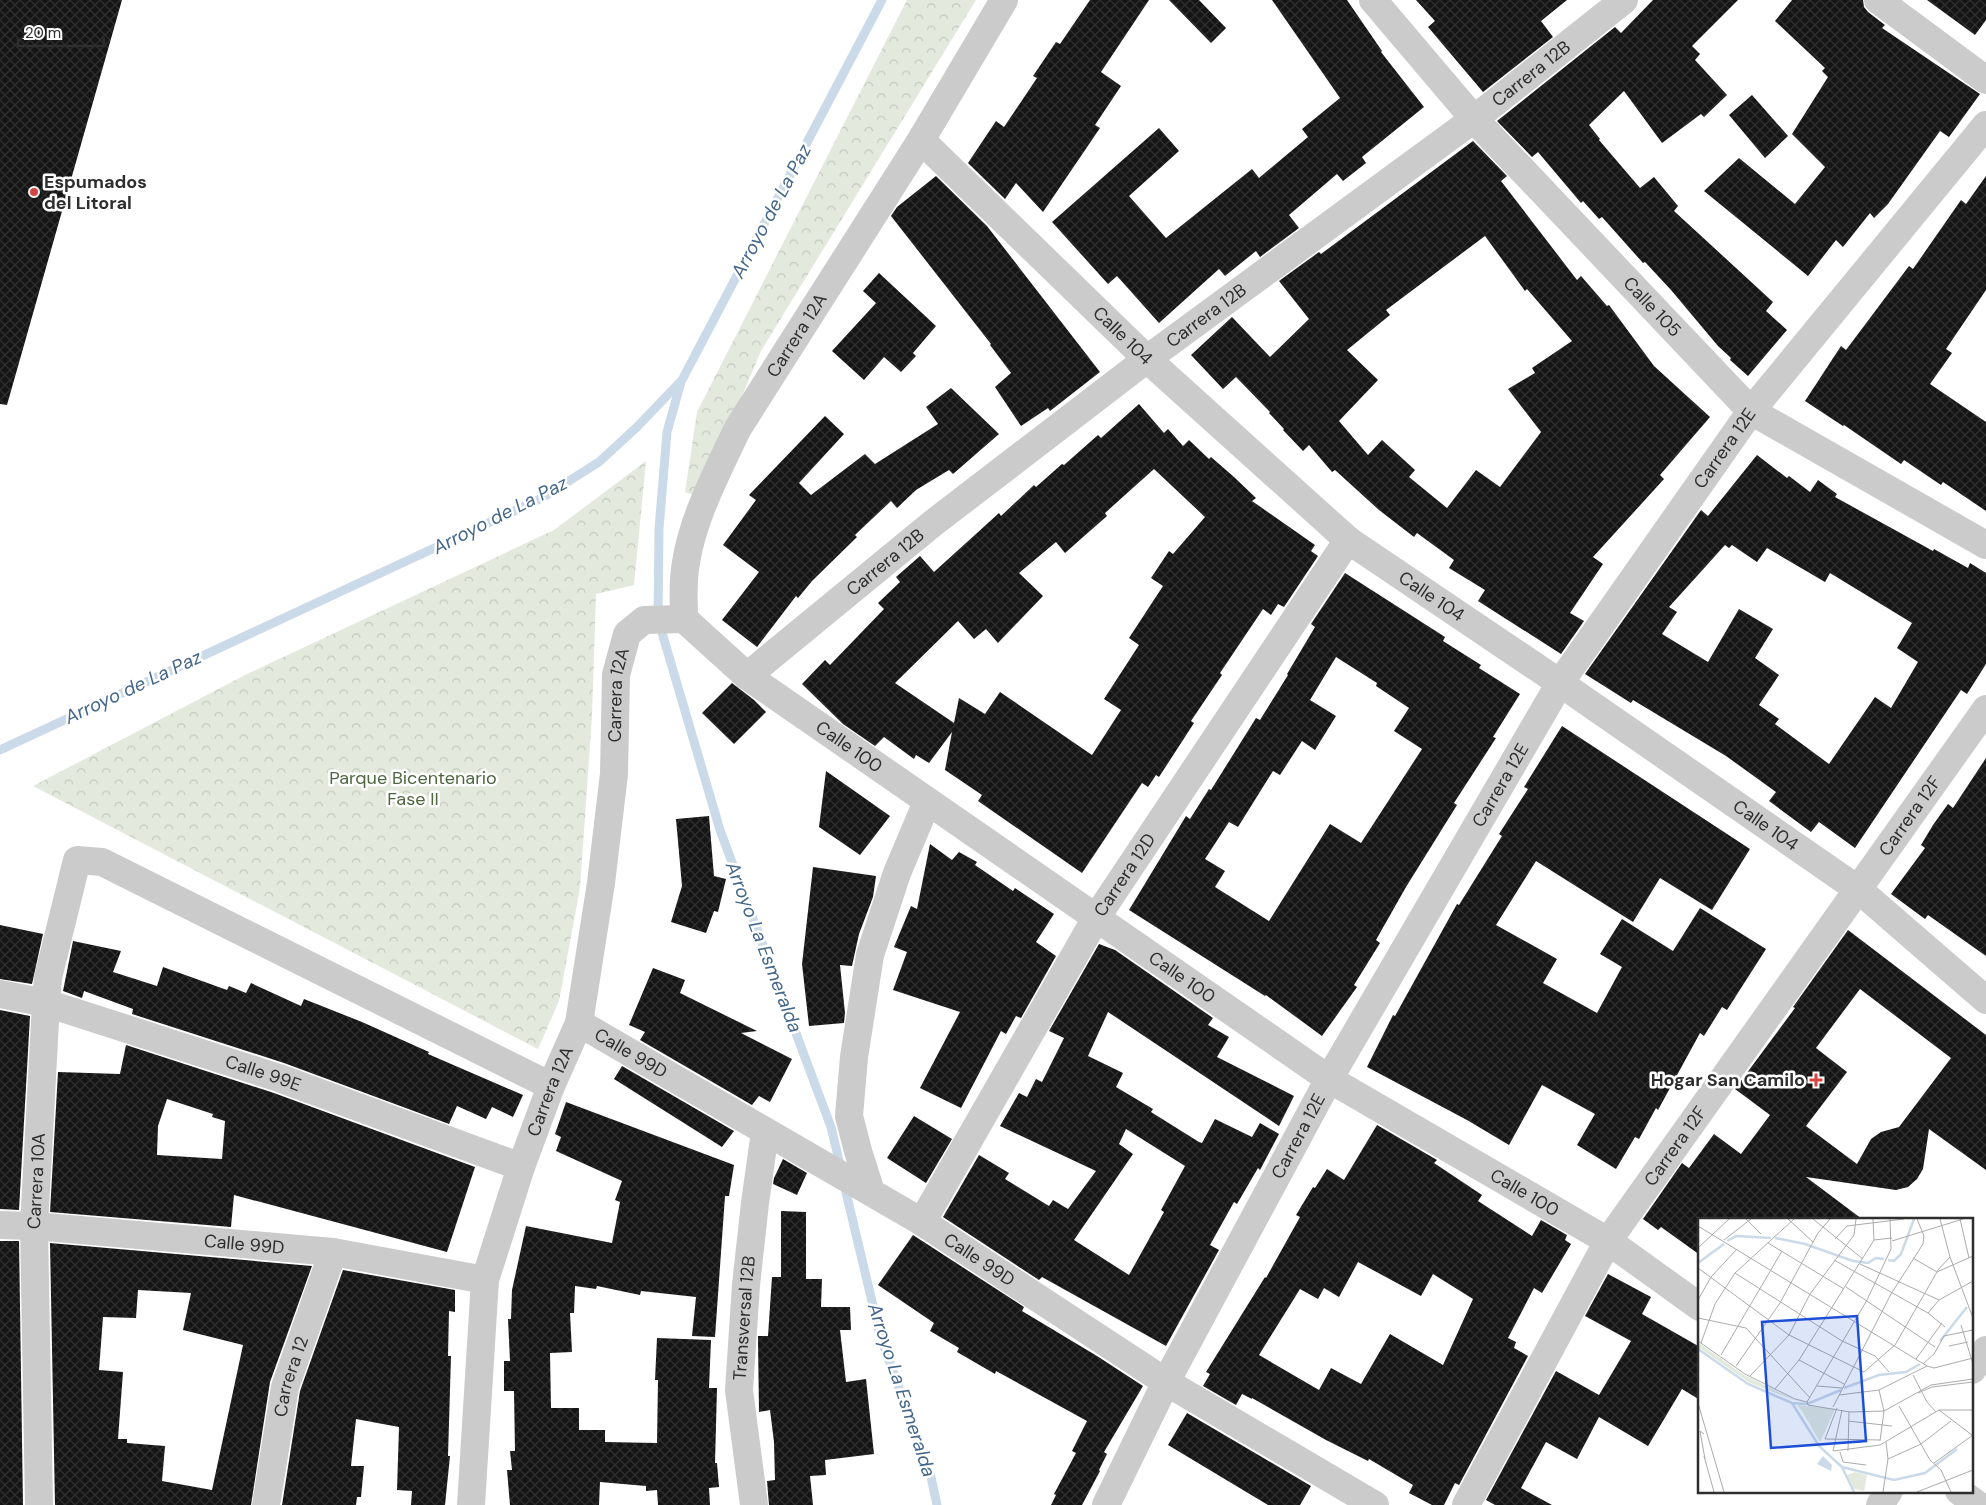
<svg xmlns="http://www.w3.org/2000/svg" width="1986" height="1505" font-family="'DM Sans',sans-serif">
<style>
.park{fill:url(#park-crowns)}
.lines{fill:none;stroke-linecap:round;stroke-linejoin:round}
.stream{stroke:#cbdae8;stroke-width:9}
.building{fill:url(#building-cross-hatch);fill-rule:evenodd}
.minor{stroke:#cbcbcb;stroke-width:28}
.tertiary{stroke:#cbcbcb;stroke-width:28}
.poi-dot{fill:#d54640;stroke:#fff;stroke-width:2}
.labels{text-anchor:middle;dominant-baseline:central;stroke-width:5;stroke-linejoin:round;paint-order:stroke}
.street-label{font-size:18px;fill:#2e2e2e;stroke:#fff}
.poi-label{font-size:18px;font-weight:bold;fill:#2e2e2e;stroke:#fff;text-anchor:start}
.park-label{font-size:18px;fill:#4d663f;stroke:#fff}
.water-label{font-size:19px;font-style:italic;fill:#436689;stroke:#fff}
.inset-river{fill:none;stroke:#cbdae8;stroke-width:2.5}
.inset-road{fill:none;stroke:#ababab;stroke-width:1}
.view{fill:#1d4ed8;fill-opacity:0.15;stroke:#1d4ed8;stroke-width:2.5}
.inset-edge{fill:none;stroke:#2e2e2e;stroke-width:2.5}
</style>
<defs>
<pattern id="park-crowns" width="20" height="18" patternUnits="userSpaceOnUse" patternTransform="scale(1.25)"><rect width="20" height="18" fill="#e3eadd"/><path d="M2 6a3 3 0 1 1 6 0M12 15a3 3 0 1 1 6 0" fill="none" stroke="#c3c9be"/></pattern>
<pattern id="building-cross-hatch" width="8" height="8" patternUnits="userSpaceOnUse" patternTransform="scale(1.25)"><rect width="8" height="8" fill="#151515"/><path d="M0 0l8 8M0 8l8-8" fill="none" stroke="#2f2f2f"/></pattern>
</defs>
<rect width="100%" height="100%" fill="#fff"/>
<path class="park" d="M907 0H976L761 351 699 497 685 492 697 412Z
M646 461 634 585 596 594 592 716 580 888 559 1001 538 1049 33 786 245 675 554 530Z"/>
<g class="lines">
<path class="stream" d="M681 382 667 432 659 529 658 619 720 830 831 1127 841 1169
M0 750 542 498 599 462 637 427 682 380 882 0
M844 1184 880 1335 931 1477 937 1505"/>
</g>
<path class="building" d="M0 0H122L7 405 0 404Z
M1090 0H1149L1101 72 1121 86 1095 125 1100 128 1043 212 1016 183 1005 199 968 163 996 121 1004 127 1037 78 1033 76 1056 42 1060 44Z
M1169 0H1199L1226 28 1211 43Z
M1272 0H1347L1382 51 1381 52 1424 107 1362 157 1366 163 1343 181 1337 174 1289 215 1299 228 1260 257 1256 251 1225 276 1219 269 1159 323 1117 276 1108 284 1052 222 1159 128 1179 151 1129 196 1166 238 1252 169 1259 178 1308 137 1302 129 1340 98Z
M1416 0H1567L1541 21 1553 37 1483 92 1428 27 1435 21Z
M1653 0H1738L1692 46 1700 54 1695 60 1727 95 1704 117 1701 114 1662 143 1624 91 1589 125 1600 139 1599 140 1640 188 1654 177 1678 206 1674 211 1773 302 1766 311 1787 330 1748 376 1730 360 1731 358 1718 346 1671 290 1645 262 1643 263 1602 217 1599 219 1583 201 1581 203 1538 152 1532 157 1497 121 1615 27 1621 33Z
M1792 0H1863L1864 7 1868 12 1885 25 1882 28 1980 94 1949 137 1940 131 1888 204 1874 218 1870 213 1843 247 1836 240 1808 276 1704 191 1739 158 1795 204 1825 167 1792 134 1828 77 1822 71 1825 68 1775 21Z
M1927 0H1986V20L1975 35Z
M1752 95 1788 136 1765 158 1729 115Z
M1473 141 1507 176 1501 181 1577 280 1581 276 1607 306 1609 305 1654 366 1710 417 1660 475 1664 479 1593 557 1603 564 1570 613 1584 621 1561 654 1478 601 1485 590 1449 568 1454 560 1417 533 1414 537 1379 510 1335 470 1332 472 1309 445 1303 451 1283 430 1284 429 1269 413 1270 412 1236 377 1223 389 1191 355 1232 317 1270 357 1309 319 1279 281 1319 252 1321 254ZM1485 236 1525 291 1527 289 1572 341 1532 368 1535 373 1508 389 1541 432 1500 487 1476 470 1447 508 1409 477 1415 470 1382 440 1368 455 1339 421 1378 380 1347 350 1390 315 1386 310Z
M936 176 987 226 1100 372 1050 411 1048 408 1021 426 995 387 1011 373 990 345 991 344 891 216 897 207Z
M1986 176V290L1946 349 1952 353 1930 384 1986 422V511L1943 482 1941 485 1904 460 1901 464 1844 425 1843 426 1805 401 1841 346 1846 350 1909 266 1913 269 1961 200 1966 204Z
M879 273 936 326 913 353 916 356 901 372 884 357 864 380 832 351 876 303 863 291Z
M951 388 999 434 953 474 949 470 916 490 897 508 891 501 855 535 857 537 812 581 798 598 796 596 757 647 722 620 759 572 723 545 756 500 749 495 825 416 844 434 799 483 811 495 865 454 875 464 938 424 926 407Z
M1139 404 1164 433 1168 429 1183 446 1189 440 1209 459 1211 457 1234 477 1256 498 1252 501 1315 545 1311 551 1318 556 1284 607 1278 604 1271 615 1263 609 1220 673 1222 675 1191 721 1194 723 1159 777 1156 775 1148 787 1142 783 1082 873 978 801 982 795 945 770 952 732 929 763 916 755 914 759 884 737 875 746 843 724 802 684 825 660 830 665 884 609 878 603 900 582 896 577 920 556 934 572 999 513 1001 516 1034 485 1036 487 1062 464 1064 465 1098 435 1101 438ZM1154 469 1205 517 1173 554 1169 551 1151 578 1163 586 1129 638 1139 645 1104 699 1121 710 1092 755 1000 692 985 714 959 698 954 723 895 683 958 621 974 639 986 629 998 643 1043 596 1019 573 1056 542 1065 553 1107 516 1105 513Z
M1757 455 1787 478 1789 476 1810 492 1818 480 1837 494 1835 497 1933 551 1934 549 1968 568 1970 563 1986 573V664L1967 694 1961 690 1855 848 1819 822 1811 832 1769 801 1776 792 1726 756 1633 700 1631 703 1585 674 1701 510 1708 516ZM1725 545 1729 548 1732 545 1757 562 1767 548 1825 582 1830 573 1912 623 1897 648 1918 662 1891 708 1875 697 1829 764 1775 724 1779 719 1759 705 1779 675 1755 658 1773 629 1739 609 1708 662 1662 634 1677 612 1669 607Z
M1345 573 1445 637 1443 641 1481 665 1479 668 1520 694 1493 737 1496 738 1454 803 1457 805 1406 887 1376 940 1380 943 1354 985 1357 987 1322 1036 1266 995 1265 996 1129 910 1186 816 1190 819 1209 789 1211 790 1256 718 1260 720 1288 675 1287 674 1315 627 1311 624ZM1336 657 1377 683 1376 686 1409 708 1394 731 1422 749 1361 843 1330 824 1269 921 1215 887 1225 871 1205 859 1229 822 1238 827 1273 771 1280 775 1302 741 1315 750 1336 716 1310 700Z
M732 683 754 700 766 712 734 744 702 713Z
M1562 726 1750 849 1712 910 1660 878 1633 922 1536 861 1496 925 1557 959 1543 983 1597 1013 1622 967 1600 954 1622 919 1673 951 1700 908 1766 949 1727 1010 1722 1007 1704 1036 1700 1033 1658 1110 1656 1108 1639 1139 1635 1137 1616 1169 1577 1145 1595 1114 1542 1085 1509 1145 1467 1120 1367 1067 1393 1015 1395 1016 1457 904 1459 905 1502 836 1499 834 1528 789 1524 787Z
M1986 758V956L1928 915 1925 919 1891 894 1925 848 1921 845 1933 825 1948 804 1953 808Z
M826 771 890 816 860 855 819 827Z
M709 816 714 876 726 879 718 912 714 911 706 933 671 922 682 886 676 819Z
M930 844 952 860 959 852 977 862 975 865 1013 891 1015 888 1054 914 1036 942 1056 956 1021 1018 1016 1016 1006 1034 1001 1031 961 1108 920 1088 960 1012 893 990 907 952 894 947 911 906 917 909Z
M813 867 876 876 873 897 859 934 852 966 840 965 845 1013 844 1023 809 1026 802 964Z
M0 925 43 934 32 984 0 979Z
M1848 930 1986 1035V1170L1929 1129 1923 1169 1917 1179 1908 1187 1896 1190 1806 1177 1862 1219H1700V1255L1661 1227 1658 1230 1643 1219 1682 1163 1689 1168 1714 1134 1741 1154 1770 1115 1735 1089 1795 1008 1793 1007ZM1860 989 1951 1058 1899 1127 1881 1132 1871 1139 1857 1164 1806 1126 1847 1072 1816 1048Z
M73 941 121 951 113 972 157 986 163 967 227 990 229 986 246 993 251 983 301 1006 304 999 362 1022 429 1052 428 1054 523 1095 513 1117 492 1107 486 1119 457 1106 449 1124 284 1063 132 1014 133 1009 84 991 82 998 63 991Z
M1099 944 1115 950 1213 1018 1208 1025 1229 1037 1217 1057 1294 1096 1279 1126 1108 1012 1088 1056 1123 1073 1116 1087 1153 1109 1151 1112 1199 1142 1202 1143 1215 1119 1252 1137 1260 1123 1279 1134 1260 1170 1258 1168 1237 1204 1234 1202 1210 1245 1219 1250 1166 1346 1042 1277 1039 1280 943 1217 979 1155 1009 1173 1005 1179 1049 1206 1053 1200 1068 1209 1096 1171 1000 1126 1019 1093 1027 1097 1036 1079 1042 1082 1064 1038 1049 1031ZM1126 1129 1185 1166 1161 1210 1164 1212 1129 1275 1074 1240 1133 1154 1119 1144Z
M653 968 685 980 680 993 757 1031 741 1033 792 1059 770 1102 759 1096 752 1105 640 1040 645 1032 629 1025Z
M0 1010 30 1016 19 1210 0 1209Z
M126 1045 274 1093 475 1167 447 1252 234 1195 231 1227 50 1212 58 1072 120 1074ZM167 1099 213 1114 212 1117 225 1121 222 1159 157 1155 158 1126Z
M622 1066 734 1131 722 1147 614 1079Z
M566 1102 734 1165 729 1196H725L715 1337 692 1336 696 1297 641 1291 640 1295 597 1286 596 1289 575 1286 574 1313H570L572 1352 550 1353 551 1408H579V1430H605V1442L657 1443 658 1380H655L657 1338 711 1340 709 1388H717L715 1463H717L719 1487 709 1488 710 1505H658L657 1490 646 1491V1486L600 1482 599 1505H510L507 1470H512L510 1451H515L514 1391H504V1361H510L508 1319H511L512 1290 526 1226 612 1243 620 1202 615 1200 622 1181 556 1151 561 1137 555 1134Z
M914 1116 952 1139 926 1183 887 1158Z
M1377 1125 1437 1160 1434 1163 1482 1195 1478 1201 1532 1236 1541 1220 1567 1235 1565 1240 1571 1244 1542 1293 1534 1288 1508 1338 1516 1342 1514 1348 1528 1356 1459 1485 1455 1483 1444 1505H1432L1409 1493 1413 1485 1369 1459 1368 1461 1326 1440 1252 1398V1399L1242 1394 1236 1405 1203 1386 1210 1374 1206 1372 1265 1277 1266 1278 1300 1217 1296 1215 1313 1187 1315 1188 1327 1169 1344 1180ZM1358 1262 1421 1296 1433 1274 1473 1299 1443 1365 1390 1334 1361 1384 1331 1368 1319 1390 1259 1355 1300 1289 1318 1299 1324 1288 1339 1297Z
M783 1159 807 1173 797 1195 773 1184 774 1178Z
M781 1211 806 1212V1279H822L821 1307H850L851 1330H840L846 1382 866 1379 874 1454 825 1460 826 1475 810 1476 813 1505H769L767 1481 775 1480 774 1442 770 1410 759 1412 758 1341V1336H768L772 1277H781Z
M913 1235 1024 1307 1022 1311 1097 1356 1143 1386 1104 1452 1107 1454 1099 1470 1100 1471 1082 1505H1051L1056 1495 1054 1494 1076 1453 1072 1451 1087 1421 996 1371 995 1374 957 1352 959 1348 930 1331 934 1323 878 1285Z
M0 1241H19L23 1505H0Z
M50 1243 312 1266 270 1382 251 1505H55ZM138 1290 191 1293 183 1330 243 1345 212 1490 162 1481 165 1446 127 1443V1439H118L123 1372 99 1370 103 1317 136 1318Z
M343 1270 455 1290V1312L449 1311 448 1356H451L448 1456H450L445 1505H411L412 1491 397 1490 399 1427 356 1419 351 1466H364L361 1497H357L356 1505H282L300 1391Z
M1608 1274 1651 1297 1642 1314 1700 1347V1400L1682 1389 1648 1446 1599 1417 1577 1459 1546 1442 1521 1488 1552 1505H1495L1486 1500 1556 1371 1599 1395 1631 1341 1585 1316Z
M1187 1413 1311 1486 1300 1505H1268L1168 1445Z"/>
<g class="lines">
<g class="minor">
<path id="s1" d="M1373 0 1474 119 1751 411 1986 545"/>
<path d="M1878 0 1986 80"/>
<path id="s2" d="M921 140 1147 359 1348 540 1560 683 1859 890 1986 1000"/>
<path id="s3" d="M684 619 747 676 1329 1079 1608 1241 1700 1307"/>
<path id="s4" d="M684 619C684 606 683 593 684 580 687 528 716 474 738 428L921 140 1004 0"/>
<path id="s5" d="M747 676 932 524 1147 359 1474 119 1624 0"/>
<path id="s6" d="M0 994 46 1003 279 1078 521 1167"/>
<path id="s7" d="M579 1023 922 1222 1166 1382 1375 1505"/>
<path d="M871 1192 858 1151 849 1116 854 1057 870 955 897 873 927 802"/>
<path id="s8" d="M922 1222 1096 918 1348 540"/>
<path id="s9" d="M0 1225 34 1226 333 1252 485 1280"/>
<path d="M1959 1491 1978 1505"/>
<path id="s10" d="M39 1505 34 1226 46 1003 48 978 77 860 102 862 551 1086"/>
<path id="s11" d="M266 1505 285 1387 333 1252"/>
<path id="s12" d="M471 1505 485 1280 521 1167 551 1086 579 1023 601 883 614 774 616 675 627 634 644 620 684 619"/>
<path id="s13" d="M754 1505 739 1390 746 1285 755 1203 765 1132"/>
<path id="s14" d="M1106 1505 1166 1382 1329 1079 1560 683 1751 411 1986 125"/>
<path id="s15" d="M1466 1505 1608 1241 1986 709"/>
</g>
<path class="tertiary" d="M1972 1370 1986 1350
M1880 1505 1889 1491"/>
</g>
<g class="poi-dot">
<circle cx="34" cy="192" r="5"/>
<path d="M1813.5 1072.5h5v5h5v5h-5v5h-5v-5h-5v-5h5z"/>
</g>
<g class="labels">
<g class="street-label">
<text stroke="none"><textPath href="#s5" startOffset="989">Carrera 12B</textPath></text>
<text stroke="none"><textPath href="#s1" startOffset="415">Calle 105</textPath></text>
<text stroke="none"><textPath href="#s5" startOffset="584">Carrera 12B</textPath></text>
<text stroke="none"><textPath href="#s2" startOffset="281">Calle 104</textPath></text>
<text stroke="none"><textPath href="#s4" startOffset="311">Carrera 12A</textPath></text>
<text stroke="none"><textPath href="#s14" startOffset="1226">Carrera 12E</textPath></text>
<text stroke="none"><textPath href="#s5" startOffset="179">Carrera 12B</textPath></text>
<text stroke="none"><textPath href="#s2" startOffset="686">Calle 104</textPath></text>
<text stroke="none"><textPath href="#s12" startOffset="830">Carrera 12A</textPath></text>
<text stroke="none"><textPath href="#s3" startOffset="209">Calle 100</textPath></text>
<text stroke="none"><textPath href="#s14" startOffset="821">Carrera 12E</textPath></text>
<text stroke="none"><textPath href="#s15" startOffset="821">Carrera 12F</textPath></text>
<text stroke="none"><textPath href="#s2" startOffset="1091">Calle 104</textPath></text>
<text stroke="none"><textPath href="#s8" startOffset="402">Carrera 12D</textPath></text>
<text stroke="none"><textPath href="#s3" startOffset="614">Calle 100</textPath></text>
<text stroke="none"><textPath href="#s7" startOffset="60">Calle 99D</textPath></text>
<text stroke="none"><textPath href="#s6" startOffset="275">Calle 99E</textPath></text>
<text stroke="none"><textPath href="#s12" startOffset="425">Carrera 12A</textPath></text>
<text stroke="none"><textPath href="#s14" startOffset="416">Carrera 12E</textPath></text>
<text stroke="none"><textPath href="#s15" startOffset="416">Carrera 12F</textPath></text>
<text stroke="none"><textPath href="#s10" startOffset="324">Carrera 10A</textPath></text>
<text stroke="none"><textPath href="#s3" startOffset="1019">Calle 100</textPath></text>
<text stroke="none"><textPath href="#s9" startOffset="245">Calle 99D</textPath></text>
<text stroke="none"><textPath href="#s7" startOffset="465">Calle 99D</textPath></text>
<text stroke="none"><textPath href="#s13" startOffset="188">Transversal 12B</textPath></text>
<text stroke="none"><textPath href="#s11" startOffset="131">Carrera 12</textPath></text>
</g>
<g class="poi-label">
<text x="44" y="182">Espumados<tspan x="44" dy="21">del Litoral</tspan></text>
<text x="1805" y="1080" text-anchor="end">Hogar San Camilo</text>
</g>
<g class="park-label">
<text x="413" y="778">Parque Bicentenario<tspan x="413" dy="21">Fase II</tspan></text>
</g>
<g class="water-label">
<text transform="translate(771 211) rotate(-62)">Arroyo de La Paz</text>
<text transform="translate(500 515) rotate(-27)">Arroyo de La Paz</text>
<text transform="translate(133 687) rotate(-25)">Arroyo de La Paz</text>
<text transform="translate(764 947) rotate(69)">Arroyo La Esmeralda</text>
<text transform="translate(902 1390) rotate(72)">Arroyo La Esmeralda</text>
</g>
</g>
<g transform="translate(1698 1218)">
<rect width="275" height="275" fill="#fff"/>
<path d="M1 125 46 157 101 184 52 165 0 129ZM99 187 137 191 122 224 104 193ZM157 254 169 257 166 273 156 271 149 257Z" fill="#e3eadd"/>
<path d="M125 238 134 247 133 253 119 246Z" fill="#cbdae8"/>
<path class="inset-river" d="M77 20 107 26 155 43 170 45 178 40 186 41M29 23 38 18 73 20M190 42 196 43 203 36 216 1M0 45 26 26M242 123 269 89M0 131 50 166 94 185 121 228 144 249 196 262 227 255 259 231M146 170 181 157 208 154 222 146M94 185 109 186 143 172M144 249 156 274"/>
<path class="inset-road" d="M48 1 63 16M90 1 115 24M115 1 165 41M242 1 252 39 275 100M262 1 271 40M0 8 229 148 236 150 275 140M137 21 149 8 206 1M26 22 53 1M176 22 194 20M194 23 265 1M70 25 146 71M0 30 31 1M215 40 239 54M136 42 230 95 247 109M162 46 241 82M0 50 91 117 166 154 197 127 239 54M239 53 252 39M239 54 275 38M37 55 144 123 177 138 191 154M148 69 237 129M0 82 13 59 39 31M230 95 241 82 275 63M0 100 48 110 112 180M263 107 275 146M0 123 47 156 97 181 109 184M3 125 17 86 37 55 96 1M251 128 270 124M23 137 84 33M218 141 244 105M101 142 146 166M225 146 236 136 246 118 275 112M38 148 82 85 120 15 132 1M215 157 229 184 238 194M52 158 91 117 112 76 156 17 158 1M119 168 144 170M77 171 101 142 176 22 175 1M181 172 186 193 182 223M220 175 234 169 275 164M141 177 181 172 229 148M109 184 169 82 193 31 192 1M109 184 110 187 152 194 186 193 233 167 275 161M0 185 26 274M201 188 232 242 243 252 253 274M135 189 193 76 225 26 226 18 219 1M139 190 127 221 182 222M144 192 135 233 182 227 241 192H275M241 192 274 217M150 203 194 208M6 216 2 213 7 241M150 233 151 194M142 234 145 244 168 247M6 238 16 274M190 241 223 226 253 203M236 245 275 217M185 274 190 241 188 224M219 274 275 252"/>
<path class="view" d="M159 98 168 223 73 230 64 104Z"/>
<rect width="275" height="275" class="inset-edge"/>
</g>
<path d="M18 38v8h86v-8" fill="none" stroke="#2e2e2e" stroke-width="2.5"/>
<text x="25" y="38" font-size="15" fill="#2e2e2e" stroke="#ffffff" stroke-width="4" paint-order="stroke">20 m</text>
</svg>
